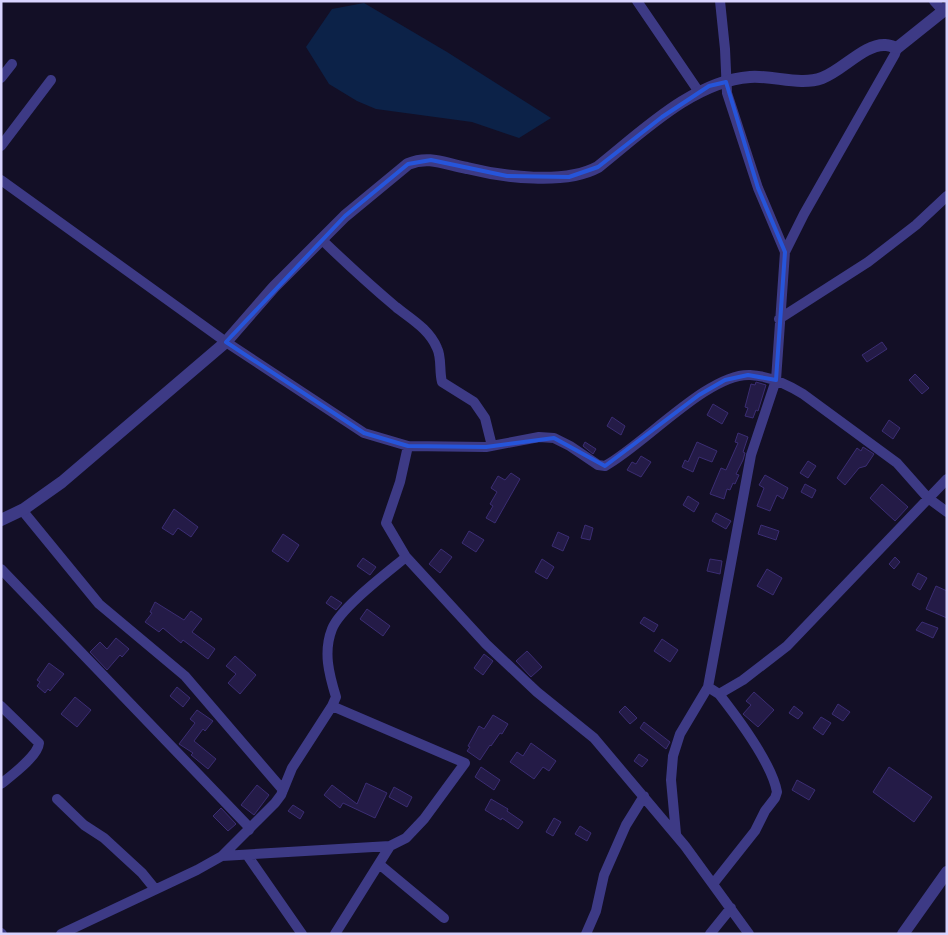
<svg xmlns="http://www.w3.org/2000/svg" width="948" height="935" font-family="'Nunito Sans',sans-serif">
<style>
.water{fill:#0c2248}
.building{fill:#241b47;stroke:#3b2d73}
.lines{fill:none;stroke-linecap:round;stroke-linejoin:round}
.minor{stroke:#3d3a85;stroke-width:10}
.tertiary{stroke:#3d3a85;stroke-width:12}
.marked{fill:none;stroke:#2655da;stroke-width:4;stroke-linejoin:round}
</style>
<rect width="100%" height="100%" fill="#130f26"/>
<path class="water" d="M364 3 447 52 551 118 519 138 472 122 376 109 357 101 329 84 306 47 332 9Z"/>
<path class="building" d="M882 342 887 349 867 362 862 355Z
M915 374 929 388 922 394 909 380Z
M756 382 766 385 758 411 756 410 753 418 745 416 748 408 745 407 751 384 755 385Z
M713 404 728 413 722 424 707 415Z
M612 417 625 426 621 435 607 426Z
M889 420 900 428 893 439 882 431Z
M738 433 748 437 743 452 745 453 743 460 736 474 739 475 735 484 733 483 730 490 727 489 724 499 710 494 721 468 726 470 738 443 735 442Z
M585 442 596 449 593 454 583 446Z
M697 442 717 451 712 462 699 457 693 472 682 467 685 460 688 462Z
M863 447 874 454 866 466 859 468 845 485 837 478 857 448 861 451Z
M641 456 651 462 641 477 627 470 632 462 636 464Z
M808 461 816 466 808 478 800 473Z
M511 473 520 479 495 523 486 518 493 506 490 504 497 492 491 488 498 476 505 480Z
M765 475 788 488 783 499 777 495 770 511 757 506 764 488 759 485Z
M805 484 816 490 812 498 801 492Z
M882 484 908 507 895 521 870 498Z
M688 496 699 503 694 512 683 505Z
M174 509 198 527 191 537 178 528 173 535 162 528Z
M716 513 731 521 726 529 712 521Z
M585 525 593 528 590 540 581 538Z
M761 525 779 531 776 540 758 534Z
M469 531 484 540 476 552 462 543Z
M558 532 569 537 563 551 552 546Z
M283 534 299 545 288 562 272 551Z
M441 549 452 557 440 573 429 564Z
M895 557 900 562 894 569 889 564Z
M363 558 376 567 370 575 357 566Z
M542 559 554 567 547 579 535 572Z
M710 559 722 561 720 574 707 571Z
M767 569 782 578 773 595 757 586Z
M918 573 927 578 920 590 912 585Z
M936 586 947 591V618L926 609Z
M331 596 342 603 336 610 326 603Z
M155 602 184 620 191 611 202 619 192 632 215 649 208 659 183 640 181 643 163 628 159 632 145 622 152 613 150 612Z
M367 609 390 626 383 636 360 619Z
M644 617 658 625 654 632 640 623Z
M922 622 938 628 933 638 916 630Z
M116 638 129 649 122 657 120 655 107 670 90 652 100 642 107 649Z
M662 639 678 650 670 662 654 651Z
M527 651 542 667 531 677 516 661Z
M484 654 493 661 483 675 474 668Z
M235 656 256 675 240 694 228 683 236 674 226 666Z
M49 663 64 674 50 691 48 689 45 693 37 686 40 682 37 680Z
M177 687 190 698 183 707 170 696Z
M754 692 774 710 758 727 743 714 751 705 746 701Z
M75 697 91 710 77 727 61 714Z
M838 704 850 712 843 721 832 714Z
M625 706 637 718 630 724 619 712Z
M794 706 803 713 798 719 789 713Z
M197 710 213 721 205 731 203 729 194 741 216 759 208 769 191 755 193 753 179 744 195 723 190 719Z
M493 715 508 724 502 734 500 733 491 746 490 745 480 760 467 751 470 747 468 746 479 726 484 729Z
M821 717 831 723 823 735 813 728Z
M644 722 670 742 666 749 640 728Z
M531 743 556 761 549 771 543 767 534 779 510 762 517 752 523 756Z
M639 754 648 760 642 767 634 761Z
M481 767 500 780 494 790 475 777Z
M889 767 932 797 914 822 873 792Z
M797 780 815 790 809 800 792 790Z
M366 783 387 793 375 818 343 803 340 808 324 795 332 785 357 804Z
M257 785 269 795 254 815 241 805Z
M394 787 412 797 407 807 389 797Z
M491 799 508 809 507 811 523 822 518 829 502 818 501 820 485 810Z
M293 805 304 812 300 819 288 811Z
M221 808 236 824 228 831 213 816Z
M554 818 561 822 553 836 546 832Z
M580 826 591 833 587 841 575 834Z"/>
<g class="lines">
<path class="minor" d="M637 1 699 92
M720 1 725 49 727 93 758 188 785 252
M934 1 943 11
M1 78 12 64
M1 146 51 80
M1 180 226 342 364 433 408 446 486 447 539 437 554 438 570 446 598 465 605 466C644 445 708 373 750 375 769 376 787 384 803 394L897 463 928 498 947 512
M321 239C346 263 371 286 396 307 411 319 429 329 437 348 442 358 439 371 442 382L474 402 485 418 492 446
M779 319 868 262 916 225 947 196
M408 446 400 482 386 523 406 557 486 644 537 692 594 738 685 846 749 934
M22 510 99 604 185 676 283 790
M1 569 247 825 249 830
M708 687 719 694 743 680 787 646 947 479
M1 706 39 743C38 756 12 775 1 784
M332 706 465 763 424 819 406 838 390 846 335 934
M57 799 84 825 104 838 142 873 155 889
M676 834 671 780 673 756 680 734 708 687 751 455 776 380 785 252 804 214 895 54 897 48
M247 855 302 934
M222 856 390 846
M379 864 444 918
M713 884 755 831 765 811 775 798 777 792C772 764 737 717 719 694
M1 933 2 934
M61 934 197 870 222 856 275 803 281 795 292 768 332 706 336 697C329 674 323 652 332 629 340 608 388 572 406 557
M586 934 596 911 604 875 626 825 644 796
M710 934 731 908"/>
<path class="tertiary" d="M1 520 24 509 62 482 226 342 274 287 345 216 408 164C429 155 445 164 467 168 503 177 565 185 598 167 641 133 693 81 750 77 773 75 800 86 822 78 842 71 865 43 886 45 889 45 894 47 897 48L947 8
M903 934 947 872"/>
</g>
<path class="marked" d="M726 82 758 188 785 252 776 380 748 375 725 380 699 395 605 466 554 438 486 447 408 446 364 433 226 342 345 216 408 164 431 160 507 176 569 177 598 167 662 117 709 86Z"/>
<rect width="948" height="935" fill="none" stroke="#d9d4ff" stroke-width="5"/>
</svg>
